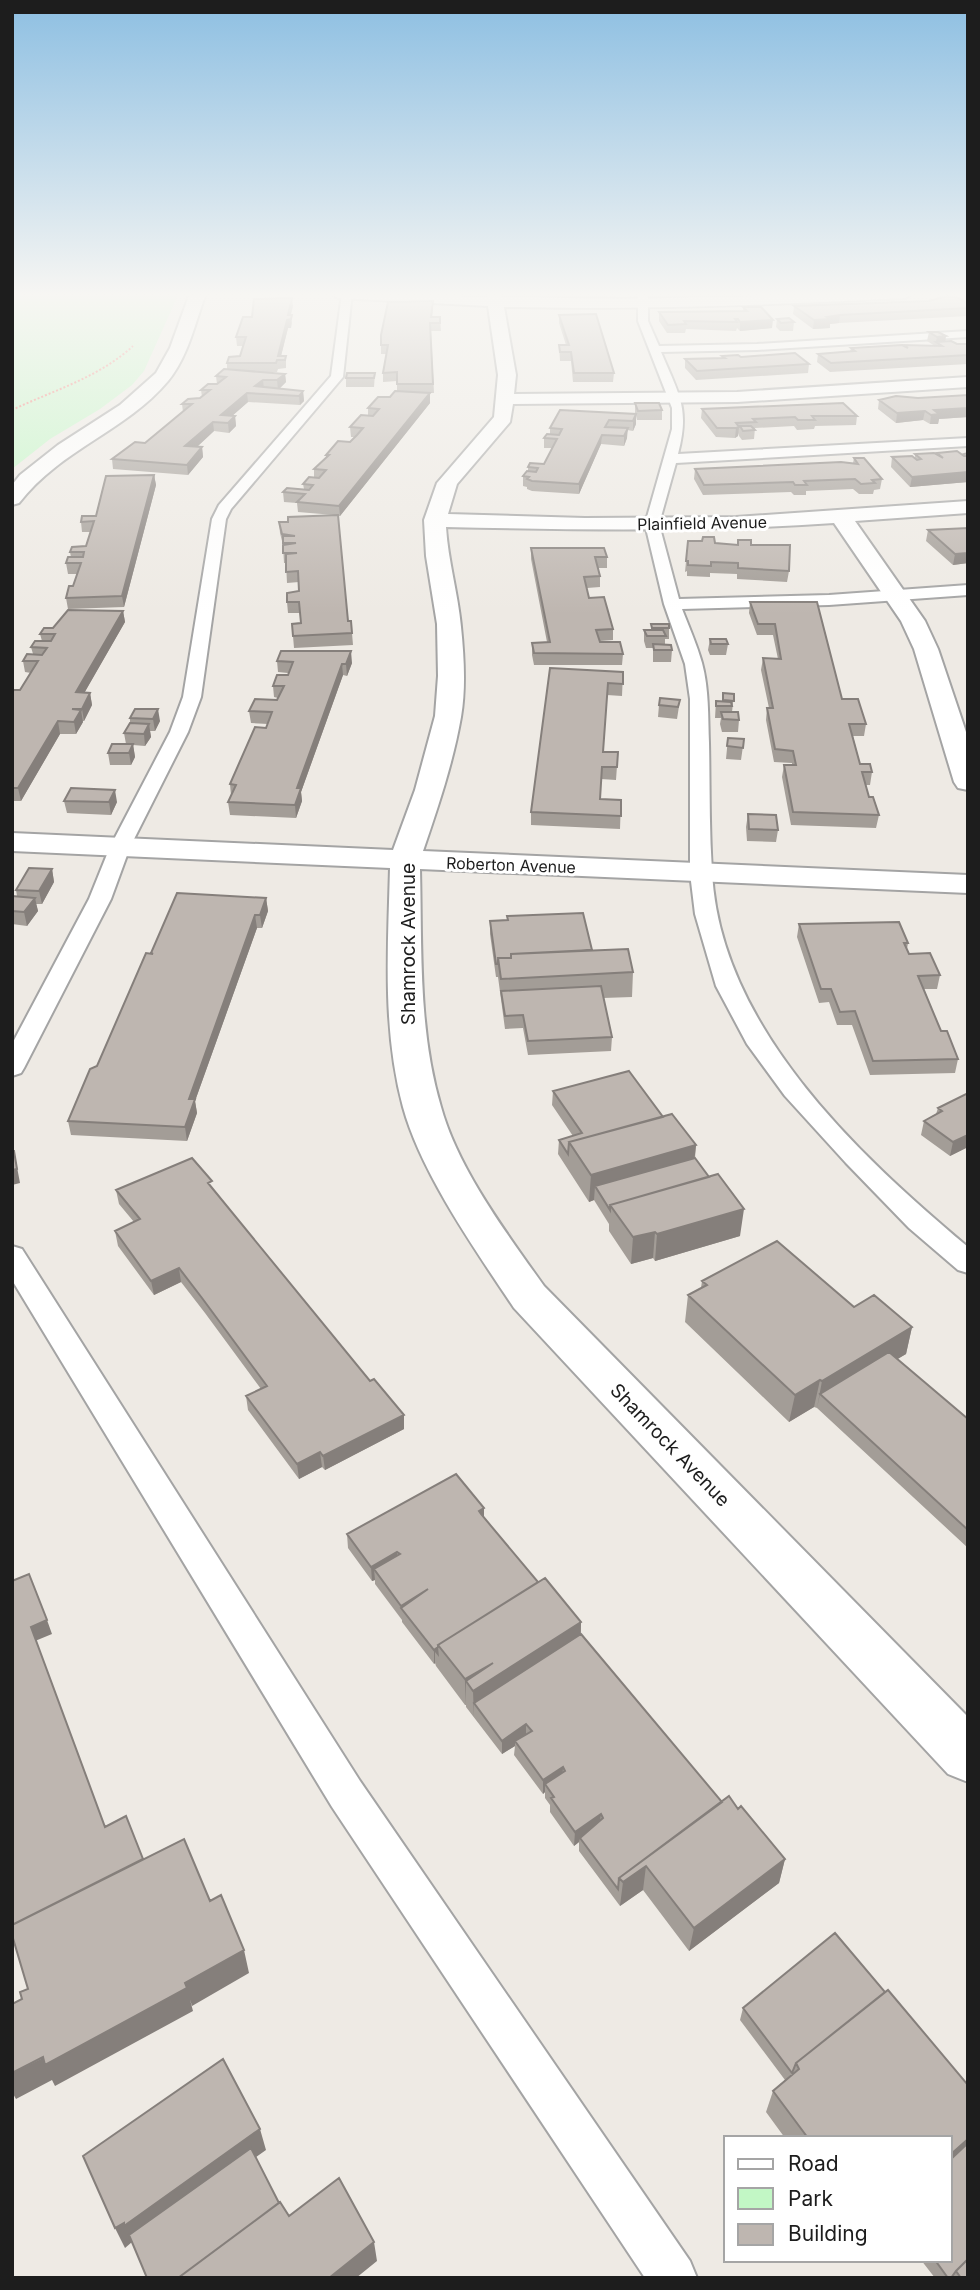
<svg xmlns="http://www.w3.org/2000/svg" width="980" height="2290" font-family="Inter,sans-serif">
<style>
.park{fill:#c2f7c5}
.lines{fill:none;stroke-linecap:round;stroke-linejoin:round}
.lane-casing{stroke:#a4a4a4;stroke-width:4}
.street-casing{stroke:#a4a4a4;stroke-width:4}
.path{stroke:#f3796f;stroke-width:2;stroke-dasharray:2 2;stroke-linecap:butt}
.lane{fill:#fff;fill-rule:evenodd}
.street{fill:#fff;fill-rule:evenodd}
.wall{fill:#a39d97}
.shaded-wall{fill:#857f7b}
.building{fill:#beb6b0;stroke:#857f7b;stroke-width:2}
.labels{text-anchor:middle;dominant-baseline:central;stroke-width:6;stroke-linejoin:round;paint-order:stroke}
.far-street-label{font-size:16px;fill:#1d1d1d;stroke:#fff}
.street-label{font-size:19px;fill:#1d1d1d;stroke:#fff}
</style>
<rect width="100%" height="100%" fill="#eeeae4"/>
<path class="park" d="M12 293H179L144 371 132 385 100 409 50 439 12 469Z"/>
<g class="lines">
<g class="lane-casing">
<path id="lane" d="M342 293H352L343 377 231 509 226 519 201 697 188 732 130 847 111 899 24 1068 21 1073 12 1076V1044L89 899 110 847 170 732 183 697 212 519 219 505 331 376Z
M638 293H648V321L659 346 757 344 968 331V337L757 350 661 352C679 395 690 408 678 454L968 438V446L676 463 659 524 679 599 829 595 968 585V595L829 605 682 609C689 627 697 645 702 663 709 689 708 717 709 743 710 785 709 828 712 871 719 1025 857 1154 968 1247V1273L958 1270 909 1228 846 1163 785 1096 747 1044 716 986 695 914 690 873V699L685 664 664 604 645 524 672 429V408L638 321Z
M12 1246 22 1249 360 1781 690 2261 697 2278H645L332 1807 12 1280Z"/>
</g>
<g class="street-casing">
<path id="street" d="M190 293H206C195 323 188 357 168 381 125 432 62 448 19 503L12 505V485L20 475 58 445 120 405 156 373 170 348Z
M331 293 487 297 486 293H502V297L622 299 912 293 905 298C771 305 638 310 504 307L516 375 514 394 737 392 968 377V387L737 402 513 404 510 422 457 484 448 514 585 518 736 517 968 501V513L855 521 925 621 938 649 968 738V790L958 788 954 782 914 649 901 621 834 523C705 532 576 530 446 527 448 561 458 593 461 627 464 656 466 688 461 717 453 763 438 807 423 851L968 875V893L420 869C422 949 418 1030 441 1107 458 1169 507 1234 544 1286L968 1717V1782L948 1774 514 1308C476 1251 421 1173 403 1107 382 1029 388 948 390 868L12 851V833L393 850 415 790 435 716 438 676 437 624 426 556 424 520 437 483 494 417 498 375 488 306 338 298Z"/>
</g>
<path class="path" d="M12 410C54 390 98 378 133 346"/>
<use href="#lane" class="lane"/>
<use href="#street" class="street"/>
</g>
<path class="wall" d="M968 304V316L839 323 830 324V328L813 329 793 314 794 306Z
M293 306 291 315 292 323 291 328H288L281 356H286V368L278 369 277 372H261L285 374 286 382 279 389 303 391 304 401 300 405 248 402 232 416H235L236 426 229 433 214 431 197 447H202L203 457 188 475 113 469 112 459 145 443 183 412 182 404 200 398 202 397 201 390 217 384 216 376 227 369V363L240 356 243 346H237L236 337 252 317Z
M743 307 772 328 740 331 737 328 736 331 686 329 685 333H667L659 321V312L743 311Z
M433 309 432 317H440L441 331H431L434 393H423L430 403 340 516H338L348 621H351L353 645 294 648 292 624 301 623 300 613H288L287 602 299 591V582L287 583 286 563H284L283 545 280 533 279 522 334 515 298 512 297 503 284 502 283 492 304 489 303 484 314 478V469L326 458V455L350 442 355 437H351L350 427 368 415V408L390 397 397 391V381L383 382V373L386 354H381V345Z
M559 315 614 373 613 382H573L571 361H560L559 345H566L559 323Z
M777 319 794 322 793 331H780L776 327Z
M929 332 945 341 957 344H968V364L830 372 817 362 818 354 850 352 851 348 935 346 927 341Z
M722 356 809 364 808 373 696 380 685 368V359H721Z
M375 373 374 387H346V378Z
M968 395V417L939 419 938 424H930L923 420 896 423 878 409 879 400Z
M635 403 662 410V420H637L636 416V424L633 431 627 430V438L624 446 601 444 579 494 532 491 527 489V487L523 486V476L528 471V467L544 464 552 448H544V438L550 434V428L635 414Z
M702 409 857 416 856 425 815 426 814 429 797 430 794 426 755 428 754 439 742 440 739 436V433L738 436 735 438 716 437 701 418Z
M937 453 963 456 964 454 968 453V482L910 487 891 467 892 457 915 458V454H936Z
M854 458 882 479 880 489 874 490 873 494H859L853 489 806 491V495H794L791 492 703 495 694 479 695 469 853 463Z
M154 475 156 485 124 607 68 609 66 598 73 586 77 574H68L66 563 71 557 70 552 86 546 91 532H82L81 522 96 516Z
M968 528V563L953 565 926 541 928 530Z
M738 540 751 545 789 571 787 582 737 579V574L710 573V577L687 576V571L685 572 688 541 738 545Z
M531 548 607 557V568H598L600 576V587L587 588 589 598 613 629V640L600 641V642L623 654 622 665H534L532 655V643L547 642 531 559Z
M750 602H817L842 699 866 724 864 736H853L860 764 872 772 870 785H866L869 797 879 815 876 828 791 825 782 777 784 765H792V763L774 762 766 720 767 708H769L761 670 763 658 778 659 773 635H757L749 613Z
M123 611 125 622 84 693H90L92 705 84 721H82L83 722 76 734H60L21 801H12V692L20 690 31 673 25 672 23 661 33 654 31 647 42 641 40 634 53 628Z
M651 624 669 628V639H665V645L672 650 671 662H653V648H646L644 641V630H651Z
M710 639 728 644 726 655H710L708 650Z
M277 661 352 663 347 676 343 675 301 792 302 801 296 818 230 815 228 802 231 795 230 784 268 724 251 723 249 711 277 700 278 698 274 697 273 686 288 675V673L278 672Z
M550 668 623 672 622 696 607 695 603 752H618L616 780 601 779 600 799 621 800 620 829 531 825V812Z
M723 693 734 694 732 712 739 720 738 732H722L720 724 721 718H715L716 701 722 702Z
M680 700 677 719 658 717 659 705Z
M135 709 160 721 155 731H150L151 737 145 746 133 745 135 757 131 765H110L108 753 126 744 124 733 130 723V718Z
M728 738 744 739 741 760 726 759Z
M64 801 117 802 111 815 67 813Z
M748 814 778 830 776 842 747 841 746 827Z
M52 869 54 882 42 904H36L38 911 27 926 12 924V896H17L16 890Z
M266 898 268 911 262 928H257L195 1101 197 1113 187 1141 71 1135 68 1121 97 1066 151 954Z
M490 921 592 950 633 972 632 997 603 998 612 1037 611 1051 528 1055 523 1028 505 1029 498 977H496L490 934Z
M799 924 908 943 907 949 909 954 940 975 937 989H924L941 1031 958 1059 955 1073 870 1075 852 1025H837L829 1002 819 1003 797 937Z
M553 1091 663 1117 696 1145 695 1158 740 1236 655 1261 653 1258 631 1264 609 1231V1224L594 1200 589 1202 558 1154 559 1140 573 1136 552 1105Z
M968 1093V1147L950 1156 921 1135 924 1121 936 1114 938 1108Z
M213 1189 370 1381 404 1415V1429L325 1470 322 1467 299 1479 248 1410 246 1396 261 1389 205 1313 181 1282 154 1295 118 1246 115 1231 134 1222 119 1204 116 1190Z
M702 1281 854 1307 912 1327 906 1354 897 1359 968 1419V1548L817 1408 814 1407 789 1422 685 1322 688 1295 701 1288Z
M484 1518 538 1582 581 1622V1634L722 1802 738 1809 785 1859 779 1883 689 1951 643 1890 620 1906 617 1902 579 1851V1842L574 1846 550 1812V1805L545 1798V1792L543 1794 514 1755 515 1746 502 1754 466 1707V1705H465L436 1666 435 1663 434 1664 402 1622V1620L375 1584V1580L372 1581 348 1548 347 1534Z
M835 1933 885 1992 888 1990 968 2085V2278H935L921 2260H950V2138H785L766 2112 773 2091 785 2080 740 2020 743 2008Z"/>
<path class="shaded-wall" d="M292 298 293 306 289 320 292 315 291 328H288L280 360 278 356Z
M840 315 839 323 830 324V328L813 329 814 320 827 317Z
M773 320 772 328 740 331V322Z
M946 336 945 345 936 342 935 346 937 337Z
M285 374 286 382 278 390 277 380Z
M263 380 264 389 255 386Z
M303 391 304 401 300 405 299 396Z
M247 393 248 402 224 423 221 415Z
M430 393V403L340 516 339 506Z
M968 408V417L939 419 938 424H930L931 415 934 410Z
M925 411 923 420 896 423 897 413Z
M636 414V424L633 431V421Z
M235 416 236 426 229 433 228 423Z
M213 422 214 431 187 456 185 446Z
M739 427 738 436 735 438 736 428Z
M628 428 627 438 624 446V436Z
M602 435 601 444 579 494V484Z
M202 447 203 457 188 475 187 465Z
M968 472V482L910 487 912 477Z
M154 475 156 485 124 607 122 596Z
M968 553V563L953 565 955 554Z
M123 611 125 622 78 704 76 692Z
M351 651 352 663 347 676 346 664Z
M342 664 343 675 301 792 302 801 296 818 295 805 297 788Z
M90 693 92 705 84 721 82 709Z
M158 709 160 721 155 731 153 719Z
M81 710 83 722 76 734 74 722Z
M58 721 60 734 21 801 18 788Z
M149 724 151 737 145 746 144 734Z
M133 744 135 757 131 765 129 753Z
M115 790 117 802 111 815 109 802Z
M52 869 54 882 42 904 39 891Z
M35 898 38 911 27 926 24 912Z
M266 898 268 911 262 928 260 915Z
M255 915 257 928 195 1101 197 1113 187 1141 185 1127 189 1099Z
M968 1135V1147L950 1156 953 1142Z
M696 1145 693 1172 595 1186 594 1200 589 1202 591 1175Z
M14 1151 20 1183 12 1185V1170Z
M744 1209 740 1236 655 1261 657 1234Z
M655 1232 653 1258 631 1264 633 1237Z
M179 1268 181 1282 154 1295 151 1281Z
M912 1327 906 1354 828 1401 820 1394 817 1408 822 1381Z
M820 1380 814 1407 789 1422 795 1395Z
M404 1415V1429L325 1470 323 1456Z
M320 1452 322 1467 299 1479 297 1464Z
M484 1508V1522L479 1511Z
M397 1552 398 1566 374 1569 375 1580 372 1581 371 1567Z
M47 1620 52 1634 35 1641 31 1627Z
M581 1622 580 1648 474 1703V1717L473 1691 466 1681 465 1705V1679L493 1663Z
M438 1647 439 1657 435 1652V1663L434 1664V1650Z
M526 1724V1738L515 1741V1746L502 1754V1741Z
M563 1767 562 1781 545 1784V1792L543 1794V1780Z
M601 1814 599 1827 580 1838 579 1842 574 1846 575 1832Z
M785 1859 779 1883 689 1951 694 1928Z
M646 1866 643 1890 620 1906 623 1882Z
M244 1950 249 1973 192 2006 185 1983Z
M187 1988 193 2011 55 2086 52 2080 16 2099 12 2092V2073Z
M260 2129 266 2150 133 2245 132 2242 125 2248 115 2228Z
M968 2139V2148L950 2165V2155Z
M374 2242 377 2261 356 2278H329Z"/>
<path class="building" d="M947 296 959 298 968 304V308L840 315 827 317 831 319 814 320 794 306 929 301Z
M292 298 288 315H292L291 319 287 320 278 356H286L285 360H277L276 363H227L229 357 240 356 246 337H236L243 317H252L254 299Z
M433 301 431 317H440V323H430L433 384H397V372L383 373 388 345H381V335L388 302Z
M743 307H761L773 320 740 322 738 319H735L737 322 684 321 686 324 668 325 659 312 747 311Z
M596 314 614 373H574L571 352H560L559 345H569L559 315Z
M789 318 794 322 781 323 777 319Z
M929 332H938L946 336 937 337Z
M951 341 957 344H968V355L831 363 818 354 855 351 851 348 902 345 908 348 904 345 942 346 936 342Z
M795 353 809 364 697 371 685 359 725 358 722 356 738 355 741 357Z
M224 369 285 374 277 380H263L255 386 303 391 299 396 247 393 221 415 235 416 228 423 213 422 185 446 202 447 187 465 112 459 135 442 145 443 192 404H182L188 399 200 398 210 390H201L208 384H217L226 377 216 376Z
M347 373H375L374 378H346Z
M395 391 430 393 339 506 297 502 305 494 283 492 287 488 309 490 313 485 303 484 309 477 319 478 326 470 314 469 329 455H326L338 441 350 442 357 435 363 428 350 427 361 415 373 416 379 409 368 408 378 397H390Z
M968 395V408L934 410 939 414 931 415 925 411 897 413 879 400 896 396 918 398Z
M635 403H659L662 410 638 411Z
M843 403 857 416H812L815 420H798L795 417 753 419 756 422 736 423 739 427 736 428H717L702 409Z
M560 410 636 414 633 421 609 420 605 427 628 428 624 436 602 435 579 484 532 481 527 479 529 477 523 476 527 471 536 472 538 468 528 467 530 463 544 464 557 439 544 438 547 434 559 435 562 429 550 428Z
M740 426H751L755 430 743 431Z
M957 451 964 456H966L964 454 968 453V472L912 477 892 457 912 456 917 460 921 459 915 454 934 453 943 458 937 453Z
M854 458H864L882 479 872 480 875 483 861 484 855 479 804 481 807 485H795L793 482 704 485 695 469 841 462 858 464Z
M154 475 122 596 66 598 69 586H73L81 563H66L68 557H83L84 552H70L72 547 86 546 94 521 81 522 82 516H96L106 476Z
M338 515 348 621H351L352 633 293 636 292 624 301 623 299 602H287V593L299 591 298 571 286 572V554L297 553H283V545L296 543H283V536H295L282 534 279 522H288V517Z
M968 528V553L955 554 928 530Z
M703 537H714L715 543 738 545V540H751V545H790L789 571 738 568V563L711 562V566L688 565V561H686L688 541H702Z
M531 548H604L607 557H595L600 576 584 577 589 598 604 597 613 629 596 630 600 642H620L623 654 534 653 532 643 550 642Z
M750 602H817L842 699H858L866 724H849L860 764H870L872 772H862L869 797H873L879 815 793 812 784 765H796L793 751 775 749 767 708H773L763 658 781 659 775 624H758Z
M68 610 123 611 76 692 90 693 82 709H72L81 710 74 722 58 721 18 788H12V692L14 690H20L38 661H23L27 654 42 655 47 648 31 647 35 641H51L55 634H40L44 628H53Z
M651 624H669V628H652Z
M644 630H663L666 636H647Z
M710 639H726L728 644H711Z
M653 644 671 645 672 650H654Z
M281 651H351L346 664H342L297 788H301L295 805 228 802 236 785 230 784 255 727 266 728 272 712 249 711 255 699 277 700 284 686H273L277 675H288L293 662 277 661Z
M550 668 623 672V684L608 683 603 752H618L617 767H602L600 799 621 800V816L531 812Z
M723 693 734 694V701L723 700Z
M660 698 680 700 678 707 659 705Z
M716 701 731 702 732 706H716Z
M135 709H158L153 719 130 718Z
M721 712H738L739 720 723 719Z
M130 723 149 724 144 734 124 733Z
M728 738 744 739 743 748 727 746Z
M112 744H133L129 753H108Z
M71 788 115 790 109 802 64 801Z
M748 814 776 815 778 830 749 829Z
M29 868 52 869 39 891 16 890Z
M177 893 266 898 260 915H255L189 1099H195L185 1127 68 1121 90 1069 97 1066 146 953 153 954 151 953Z
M12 896 35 898 24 912 12 911Z
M583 913 592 950 511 954V958H498V964H496L490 921 508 920 507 916Z
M899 922 908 943H904L909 954 930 953 940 975 918 976 941 1031H947L958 1059 873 1061 855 1011 840 1012 831 989H821L799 924Z
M628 949 633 972 501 979 498 958H511V954Z
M601 986 612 1037 528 1041 523 1015 505 1016 501 991Z
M629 1071 663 1117 569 1142 568 1154 559 1140 582 1133 553 1091Z
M968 1093V1135L953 1142 924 1121 942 1111 938 1108Z
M672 1114 696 1145 591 1175 569 1142Z
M12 1151H14L17 1169 12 1170Z
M192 1158 212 1181 208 1183 370 1381 374 1379 404 1415 323 1456 320 1452 297 1464 246 1396 267 1386 202 1298 179 1268 151 1281 115 1231 140 1219 116 1190Z
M695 1158 709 1177 610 1205V1210L595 1186Z
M718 1174 744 1209 657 1234 655 1232 633 1237 610 1205Z
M777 1241 854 1307 874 1295 912 1327 822 1381 820 1380 795 1395 688 1295 707 1285 702 1281Z
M889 1352 968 1419V1530L820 1394Z
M456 1474 484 1508 479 1511 481 1514 538 1582 438 1645V1647L434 1650 401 1608 428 1589 401 1606 374 1569 400 1554 397 1552 371 1567 347 1534Z
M29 1574 47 1620 31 1627 105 1827 126 1816 143 1859 12 1925V1581Z
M545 1578 581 1622 473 1691 466 1681 493 1663 465 1679 438 1645Z
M581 1634 722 1802 619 1878 618 1889 580 1838 603 1818 601 1814 575 1832 551 1798 554 1797 545 1784 565 1771 563 1767 543 1780 515 1741 532 1731 526 1724 502 1741 474 1703Z
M729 1796 738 1809 741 1806 785 1859 694 1928 646 1866 623 1882 619 1878Z
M184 1839 210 1901 221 1895 244 1950 185 1983 187 1988 45 2065 43 2057 12 2073V2004L22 1999 20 1992 28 1989 12 1935V1925Z
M835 1933 885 1992 796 2063 792 2073 743 2008Z
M888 1990 968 2085V2139L950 2155V2138H808L773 2091 799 2069 796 2063Z
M223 2059 260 2129 124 2226V2223L115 2228 83 2156Z
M968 2143V2259L956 2271 951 2278H948L935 2260H950V2160Z
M251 2148 279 2203 178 2278H147L129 2235Z
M339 2178 374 2242 329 2278H178L280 2202 289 2216Z
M968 2259V2278H961L956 2271Z"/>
<linearGradient id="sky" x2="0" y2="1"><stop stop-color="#8dbfe2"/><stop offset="0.48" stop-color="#f7f6f3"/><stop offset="1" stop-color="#f7f6f3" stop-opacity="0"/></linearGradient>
<rect width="980" height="614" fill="url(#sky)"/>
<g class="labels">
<g class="far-street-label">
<text transform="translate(702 523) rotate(-1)">Plainfield Avenue</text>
<text transform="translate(511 865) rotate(2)">Roberton Avenue</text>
</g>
<g class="street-label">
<text transform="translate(408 944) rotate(-90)">Shamrock Avenue</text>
<text transform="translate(670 1445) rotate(46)">Shamrock Avenue</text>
</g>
</g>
<rect width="980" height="2290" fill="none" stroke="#1d1d1d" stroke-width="28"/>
<rect x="724" y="2136" width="228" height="126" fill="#ffffff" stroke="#a5a5a5" stroke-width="2"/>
<rect x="738" y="2159" width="35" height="10" fill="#ffffff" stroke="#a5a5a5" stroke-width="2"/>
<text x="788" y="2171" font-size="21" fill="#1d1d1d">Road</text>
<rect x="738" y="2188" width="35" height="21" fill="#c2f7c5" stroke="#a5a5a5" stroke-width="2"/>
<text x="788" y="2206" font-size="21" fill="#1d1d1d">Park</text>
<rect x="738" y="2224" width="35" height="21" fill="#beb6b0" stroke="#a5a5a5" stroke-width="2"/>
<text x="788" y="2241" font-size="21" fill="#1d1d1d">Building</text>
</svg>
